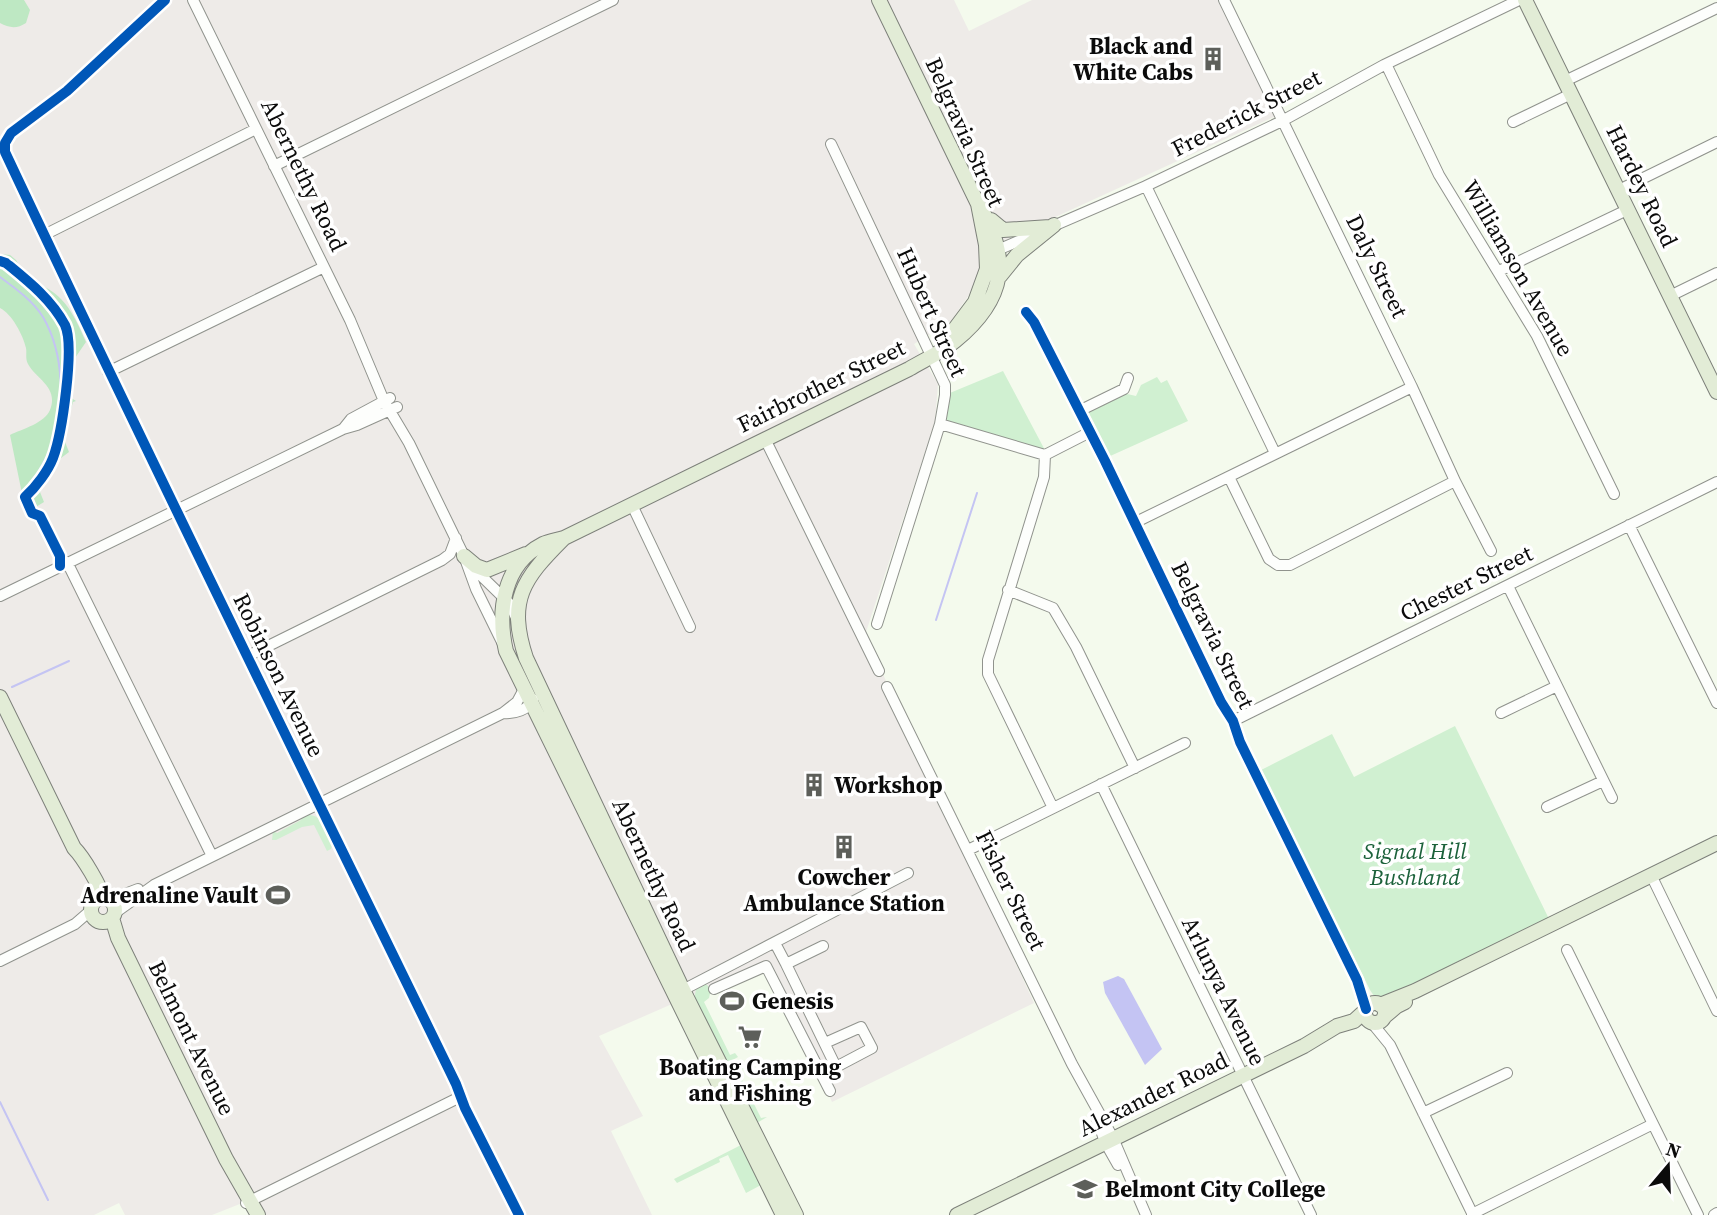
<svg xmlns="http://www.w3.org/2000/svg" width="1717" height="1215" font-family="'Source Serif 4',serif">
<style>
.industrial{fill:#eeebe8}
.green{fill:#d0f0d1}
.forest{fill:#bee8c3}
.water{fill:#c4c4f3}
.lines{fill:none;stroke-linecap:round;stroke-linejoin:round}
.stream{stroke:#c4c4f3;stroke-width:2}
.minor-casing{stroke:#90938d;stroke-width:12}
.major-casing{stroke:#7d807a;stroke-width:16}
.minor{stroke:#fdfefc;stroke-width:10}
.major{stroke:#e2ecd6;stroke-width:14}
.cycleway-casing{stroke:#fff;stroke-width:15}
.cycleway{stroke:#0057b8;stroke-width:10}
.labels{text-anchor:middle;dominant-baseline:central;stroke-width:7;stroke-linejoin:round;paint-order:stroke}
.poi-label{font-size:23px;font-weight:bold;fill:#0b0b0b;stroke:#fff;text-anchor:start}
.street-label{font-size:23px;fill:#0b0b0b;stroke:#fff}
.park-label{font-size:23px;font-style:italic;fill:#1c623b;stroke:#fff}
</style>
<rect width="100%" height="100%" fill="#f4faed"/>
<path class="industrial" d="M0 0H954L969 31 1032 0H1219L1276 116 979 252 980 268 969 295 951 321 914 344 938 384 935 422 865 635 1034 1003 832 1102 768 962 599 1036 643 1116 611 1131 652 1215H264L255 1198 212 1215H125L119 1203 94 1215H0Z"/>
<path class="green" d="M1003 371 1047 454 940 424 945 395Z
M1157 377 1161 383 1167 380 1188 421 1108 457 1088 415 1091 408 1123 393 1136 396 1141 385Z
M1455 726 1549 919 1383 999 1374 996 1370 990 1261 770 1332 734 1354 777Z
M307 815C323 814 327 831 333 843L331 849 327 851 314 825 302 827 276 840H272L273 831 277 833 301 820 302 817Z
M705 983 711 989 709 998 704 1002 730 1055 735 1053 738 1057 727 1063 694 1000 696 989Z
M742 1067 743 1069 738 1072 761 1118 767 1117 757 1123 731 1074 732 1071Z
M741 1145 761 1185 746 1193 728 1155 719 1159 720 1162 677 1183 674 1179Z"/>
<path class="forest" d="M0 0H24L30 10 26 23C17 29 9 28 0 23Z
M0 254 10 255 16 260 28 281C62 289 73 312 86 342L66 371 65 394 76 401 73 402 63 437 69 452 53 464 40 492 44 502 26 513 10 435C22 429 45 423 50 410 59 387 36 379 28 364 25 359 27 353 26 348 23 335 12 314 0 308Z"/>
<path class="water" d="M1118 976 1124 979 1162 1049 1145 1065 1105 993 1103 982Z"/>
<g class="lines">
<path class="stream" d="M0 277C15 288 33 301 43 317 65 355 65 406 51 447 46 459 41 469 33 480 31 483 29 485 29 489 30 495 35 503 37 509
M936 620 977 493
M12 687 69 661
M0 1102 48 1200"/>
<g class="minor-casing">
<path id="minor" d="M165 0 67 91 11 133 5 143V152C152 465 305 774 456 1084L465 1108 519 1215
M193 0 350 320 384 401 409 443 464 556 476 589 502 642
M1224 0 1412 387 1455 481 1491 551
M1386 64 1439 175 1537 336 1614 494
M1565 81 1717 8
M1513 122 1571 94
M831 144 945 385V395L940 424 877 624
M274 166 613 0
M1146 186 1275 453
M1619 190 1717 142
M44 235 256 129
M993 252 1146 186 1282 121 1384 65 1519 0
M1499 271 1629 209
M1670 296 1717 273
M1026 312 1034 322 1105 461 1221 702 1233 721 1240 742 1357 980 1366 1009
M108 372 324 267
M1079 411 1124 389 1128 378
M940 424 1045 455 1090 432
M343 429 351 419 390 398
M765 439 879 671
M1045 455 1044 477 988 660V674L1053 808
M1229 477 1269 559 1278 565H1290L1455 481
M632 505 690 627
M1134 523 1412 387
M1629 525 1717 703
M67 562 212 856
M469 564 510 604 517 620
M1508 586 1612 798
M1008 590 1053 608 1076 647 1135 768
M0 596 343 429 357 425 397 407
M248 656 442 560 450 554 456 538
M887 687 1072 1064 1113 1138 1146 1215
M503 713C514 714 529 710 533 699
M1501 713 1557 686
M1233 721 1717 482
M1101 784 1311 1215
M1547 807 1603 781
M968 850 1185 743
M1651 875 1717 1011
M109 900 138 889
M115 913 154 885 503 713 517 702 524 689
M775 943 786 964 823 946
M1567 950 1698 1215
M0 961 75 924 90 911
M786 964 836 1067 872 1048 861 1027 825 1043
M714 989 766 966 830 1091
M677 993 908 873
M1372 1023 1390 1045 1473 1215
M1423 1113 1507 1073
M1096 1116 1105 1142 1118 1165
M246 1203 460 1097
M1472 1214 1653 1124
M1714 1215 1717 1213"/>
</g>
<g class="major-casing">
<path id="major" d="M879 0 978 204 986 245 987 269 975 302 954 330
M1525 0 1717 392
M991 220 1003 230 1050 227
M1000 276 1017 255 1054 225
M563 539C523 579 507 600 526 658L683 990 796 1215
M464 556 476 566 487 570 526 554
M0 697 74 848C83 857 101 887 103 898
M91 910a12 12 0 1 1 24 0a12 12 0 1 1-24 0Z
M112 918 118 938 226 1159 258 1215
M1365 1013a10 10 0 1 1 20 0a10 10 0 1 1-20 0Z
M1380 1005 1415 991 1717 843
M1384 1017 1397 1006 1405 1002
M783 1215 506 651C497 612 503 564 543 544 549 541 557 540 564 538L909 369C924 360 942 352 955 341 1006 299 1012 258 978 204
M957 1215 1304 1046 1337 1026 1354 1021 1365 1011"/>
</g>
<use href="#minor" class="minor"/>
<use href="#major" class="major"/>
<g class="cycleway-casing">
<path id="cycleway" d="M165 0 67 91 11 133 5 143V152C152 465 305 774 456 1084L465 1108 519 1215
M0 261 6 263C28 281 51 299 65 325 75 346 62 434 53 458 48 471 36 487 25 497L32 513 40 516 60 556V566
M1026 312 1034 322 1105 461 1221 702 1233 721 1240 742 1357 980 1366 1009"/>
</g>
<use href="#cycleway" class="cycleway"/>
</g>
<defs>
<g id="building-bare" transform="scale(1.89)"><path d="M-4-6H4V6H1V3H-1V6H-4ZM-2.5-4.3h1.7v1.8h-1.7ZM.8-4.3h1.7v1.8H.8ZM-2.5-1h1.7V.8h-1.7ZM.8-1h1.7V.8H.8Z" fill="#5d5f5a" stroke="#fff" stroke-width="2.5" paint-order="stroke"/></g>
<g id="stadium-bare" transform="scale(1.89)"><path d="M0-5a6.5 5 0 1 0 0 10a6.5 5 0 1 0 0-10ZM-3.5-1.8h7v3.6h-7Z" fill="#5d5f5a" stroke="#fff" stroke-width="2.5" paint-order="stroke"/></g>
<g id="supermarket-bare" transform="scale(1.89)"><path d="M-6-5.5h2.5l.6 2H6L4.5 2H-2.5L-4.4-4H-6ZM-1.5 3.2a1.3 1.3 0 1 0 .1 0ZM3 3.2a1.3 1.3 0 1 0 .1 0Z" fill="#5d5f5a" stroke="#fff" stroke-width="2.5" paint-order="stroke"/></g>
<g id="school-bare" transform="scale(1.89)"><path d="M0-5L7-2L0 1L-7-2ZM-4 1L0 2.5L4 1V4Q0 6-4 4Z" fill="#5d5f5a" stroke="#fff" stroke-width="2.5" paint-order="stroke"/></g>
</defs>
<g fill-rule="evenodd">
<use href="#building-bare" x="1213" y="59"/>
<use href="#building-bare" x="814" y="785"/>
<use href="#building-bare" x="844" y="847"/>
<use href="#stadium-bare" x="278" y="895"/>
<use href="#stadium-bare" x="732" y="1001"/>
<use href="#supermarket-bare" x="750" y="1037"/>
<use href="#school-bare" x="1085" y="1189"/>
</g>
<g class="labels">
<g class="poi-label">
<text x="1193" y="46" text-anchor="end">Black and<tspan x="1193" dy="26">White Cabs</tspan></text>
<text x="834" y="785">Workshop</text>
<text x="844" y="877" text-anchor="middle">Cowcher<tspan x="844" dy="26">Ambulance Station</tspan></text>
<text x="258" y="895" text-anchor="end">Adrenaline Vault</text>
<text x="752" y="1001">Genesis</text>
<text x="750" y="1067" text-anchor="middle">Boating Camping<tspan x="750" dy="26">and Fishing</tspan></text>
<text x="1105" y="1189">Belmont City College</text>
</g>
<g class="street-label">
<text transform="translate(1246 113) rotate(-27)">Frederick Street</text>
<text transform="translate(965 132) rotate(66)">Belgravia Street</text>
<text transform="translate(304 175) rotate(64)">Abernethy Road</text>
<text transform="translate(1642 186) rotate(64)">Hardey Road</text>
<text transform="translate(1377 266) rotate(64)">Daly Street</text>
<text transform="translate(1518 268) rotate(60)">Williamson Avenue</text>
<text transform="translate(932 312) rotate(66)">Hubert Street</text>
<text transform="translate(821 386) rotate(-26)">Fairbrother Street</text>
<text transform="translate(1466 583) rotate(-26)">Chester Street</text>
<text transform="translate(1213 635) rotate(64)">Belgravia Street</text>
<text transform="translate(279 675) rotate(64)">Robinson Avenue</text>
<text transform="translate(654 875) rotate(65)">Abernethy Road</text>
<text transform="translate(1011 890) rotate(64)">Fisher Street</text>
<text transform="translate(1224 991) rotate(64)">Arlunya Avenue</text>
<text transform="translate(192 1038) rotate(64)">Belmont Avenue</text>
<text transform="translate(1153 1094) rotate(-26)">Alexander Road</text>
</g>
<g class="park-label">
<text x="1415" y="851">Signal Hill<tspan x="1415" dy="26">Bushland</tspan></text>
</g>
</g>
<g transform="translate(1668 1166) rotate(19)" stroke="#ffffff" stroke-width="5" paint-order="stroke">
<path d="M0-5L12 26L0 18L-12 26Z" fill="#0b0b0b"/>
<text y="-10" font-size="19" font-weight="bold" text-anchor="middle" fill="#0b0b0b">N</text>
</g>
</svg>
